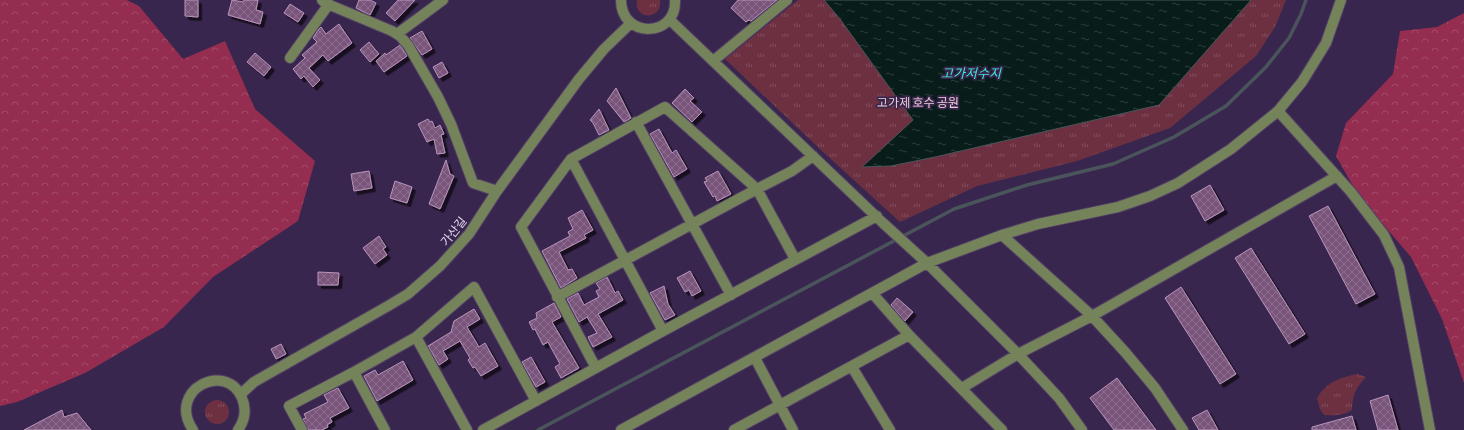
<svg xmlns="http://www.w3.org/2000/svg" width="1464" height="430" font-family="Commissioner,'Noto Sans KR',sans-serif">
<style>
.grass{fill:url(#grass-tufts)}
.forest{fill:url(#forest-crowns)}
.water{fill:url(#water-ripples);stroke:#4a555b}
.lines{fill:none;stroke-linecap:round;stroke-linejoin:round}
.stream{stroke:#4a555b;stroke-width:3.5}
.building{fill:url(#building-cross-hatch);stroke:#ba94bd;filter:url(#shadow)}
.minor-casing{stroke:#544268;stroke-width:12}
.minor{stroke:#748359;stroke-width:10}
.labels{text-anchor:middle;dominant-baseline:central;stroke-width:3.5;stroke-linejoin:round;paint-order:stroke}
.park-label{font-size:12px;fill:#edcfd5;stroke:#39264e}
.street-label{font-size:12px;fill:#e3d8f2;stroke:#39264e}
.water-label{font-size:13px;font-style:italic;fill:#3ee8d6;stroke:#39264e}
</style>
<defs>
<pattern id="grass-tufts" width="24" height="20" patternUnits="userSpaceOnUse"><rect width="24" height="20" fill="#6d3041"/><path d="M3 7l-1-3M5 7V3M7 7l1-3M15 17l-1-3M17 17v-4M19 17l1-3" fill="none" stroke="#824d5d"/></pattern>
<pattern id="forest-crowns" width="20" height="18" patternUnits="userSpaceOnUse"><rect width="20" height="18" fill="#942d4f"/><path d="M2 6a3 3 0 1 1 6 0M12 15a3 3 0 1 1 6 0" fill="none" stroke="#a34b69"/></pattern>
<pattern id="water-ripples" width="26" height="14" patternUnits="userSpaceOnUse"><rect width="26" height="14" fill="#081d1a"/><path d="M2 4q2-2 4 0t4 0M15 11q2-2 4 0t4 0" fill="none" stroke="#2c3d3c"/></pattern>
<pattern id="building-cross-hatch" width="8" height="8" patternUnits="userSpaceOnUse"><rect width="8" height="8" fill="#79557b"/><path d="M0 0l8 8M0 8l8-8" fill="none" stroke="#8c6d8e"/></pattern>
<filter id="shadow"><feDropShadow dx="3.5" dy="3.5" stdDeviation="0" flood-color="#0009"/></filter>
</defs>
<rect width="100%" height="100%" fill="#39264e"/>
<path class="grass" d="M637 0H660C663 21 633 20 637 0Z
M798 0H1286L1275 27 1256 56 1170 128 1077 161 977 186 900 222 822 151 725 59Z
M1357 374 1366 377C1355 389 1353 394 1352 410 1344 415 1334 416 1324 415L1320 409 1317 398C1327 382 1339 378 1357 374Z
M205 412a12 12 0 1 1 24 0a12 12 0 1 1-24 0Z"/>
<path class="forest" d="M0 0H127L139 6 183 59 225 41 255 109 315 161 298 221 213 277 164 327 85 373 17 402 0 406Z
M1464 13V383L1442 319 1411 257 1358 195 1336 156 1346 123 1393 74 1400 31 1437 27Z"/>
<path class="water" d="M824 0H1251L1159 105 935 157 891 166 862 167 913 120 840 19Z"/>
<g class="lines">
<path class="stream" d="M538 430 954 209 1027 185 1113 164 1174 137 1226 106 1266 67 1289 38 1301 14 1306 0"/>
</g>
<path class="building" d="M185 0H198V17L185 16Z
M232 0 243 2 244 0H258L256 10 263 12 260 24 228 15Z
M359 0H370L376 3 370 15 356 8Z
M398 0H415L395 21 386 13Z
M738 0H777L751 21 749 20 746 22 731 8Z
M290 4 304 13 298 22 284 13Z
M339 24 352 43 328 61 323 55 309 68 320 80 313 87 304 76 301 79 293 69 305 58 302 55 317 42 313 38 318 30 321 27 326 34Z
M422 31 432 49 422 55 410 38Z
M369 42 379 54 370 62 360 50Z
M400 45 407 56 384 72 376 61 385 53 386 55Z
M255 53 271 67 264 76 247 62Z
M442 62 448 73 439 78 433 67Z
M616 88 631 118 624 122 607 101Z
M685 89 694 98 690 101 702 112 692 122 672 103Z
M599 109 609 130 599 135 593 123 590 120Z
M428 119 430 122 432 121 435 128 440 125 444 134 441 135 445 153 437 154 434 139 427 142 418 124Z
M659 129 672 153 676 150 687 169 674 177 650 134Z
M446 160 450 174 454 176 440 209 429 204Z
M369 171 372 188 354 191 351 174Z
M718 171 731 194 717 201 715 196 713 197 704 182 707 181 705 178Z
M395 181 412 187 407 203 390 198Z
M1210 185 1224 210 1205 221 1191 196Z
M1328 206 1375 294 1356 304 1309 216Z
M582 210 593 230 584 235 586 238 559 252 568 270 572 269 577 278 561 288 542 251 570 236 568 232 573 229 568 218Z
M379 236 386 247 383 249 387 255 375 264 363 248Z
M1251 248 1305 334 1289 344 1235 258Z
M690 271 701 291 692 296 689 290 685 292 677 278Z
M318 272 339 273 338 285H318Z
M607 277 615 293 618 291 623 300 598 314 612 337 593 347 588 337 597 333 587 317 579 322 567 299 578 293 584 305 599 297 596 291 600 289 596 283Z
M664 286 668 304 675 315 665 320 650 293Z
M1181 287 1236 374 1220 384 1165 298Z
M897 298 913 312 905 321 891 305Z
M554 303 561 317 552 322 579 368 561 378 555 367 560 364 548 342 543 345 535 329 533 330 529 322 537 318 536 313Z
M474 309 480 319 467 327 479 347 485 343 498 366 481 376 475 367 473 368 468 360 470 358 460 341 443 351 448 359 439 365 428 346 451 332 454 321Z
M281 344 286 354 276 359 271 349Z
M531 357 545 382 536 387 522 362Z
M403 361 413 380 377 401 364 376 375 370 378 375Z
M1117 378 1156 430H1114L1090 398Z
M338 388 349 408 330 418 332 422 327 425 328 427 322 430H308L303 419 306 418 304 414 328 402 324 395Z
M1388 395 1398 430H1378L1370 401Z
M62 410 64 417 77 413 91 430H24Z
M1207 410 1218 430H1199L1192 418Z
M1352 416 1356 430H1312V427Z"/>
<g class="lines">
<g class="minor-casing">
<path id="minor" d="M322 0 325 3 392 31 400 36 408 45 438 97 451 124 473 183 497 191
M621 0C621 39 677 38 675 0
M670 20 883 223 927 263 1002 235 1038 224 1118 207 1150 196 1178 183 1231 149 1278 111 1302 82 1326 43 1341 0
M397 34 443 0
M290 58 329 4
M713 61 787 0
M1278 111 1351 192 1384 235 1399 267 1430 430
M636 122 731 295
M571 159 521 227 596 368
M1002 235 1092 316 1337 176
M873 294 909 335 1002 430
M557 297 757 189 792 171 813 156
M663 331 571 159 665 107 757 189 795 259
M416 337 467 430
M755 358 793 430
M852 367 890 430
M354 372 385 430
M962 388 1018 354 1092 316 1125 352 1155 388 1183 430
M241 394 254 382 388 306 408 294 440 266 469 234 497 191 579 79 604 49 631 23
M193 430C166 390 226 360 242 398 247 410 245 420 238 430
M302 430 289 406 354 372 416 337 474 287 536 401
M483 430 663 331 877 216
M621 430 927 263 1018 354 1059 398 1082 430
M734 430 909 335"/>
</g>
<use href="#minor" class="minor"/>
</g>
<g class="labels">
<g class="park-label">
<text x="918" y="102">고가제 호수 공원</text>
</g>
<g class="street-label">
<text transform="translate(453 231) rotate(-51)">가산길</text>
</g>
<g class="water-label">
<text x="971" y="73">고가저수지</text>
</g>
</g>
</svg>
